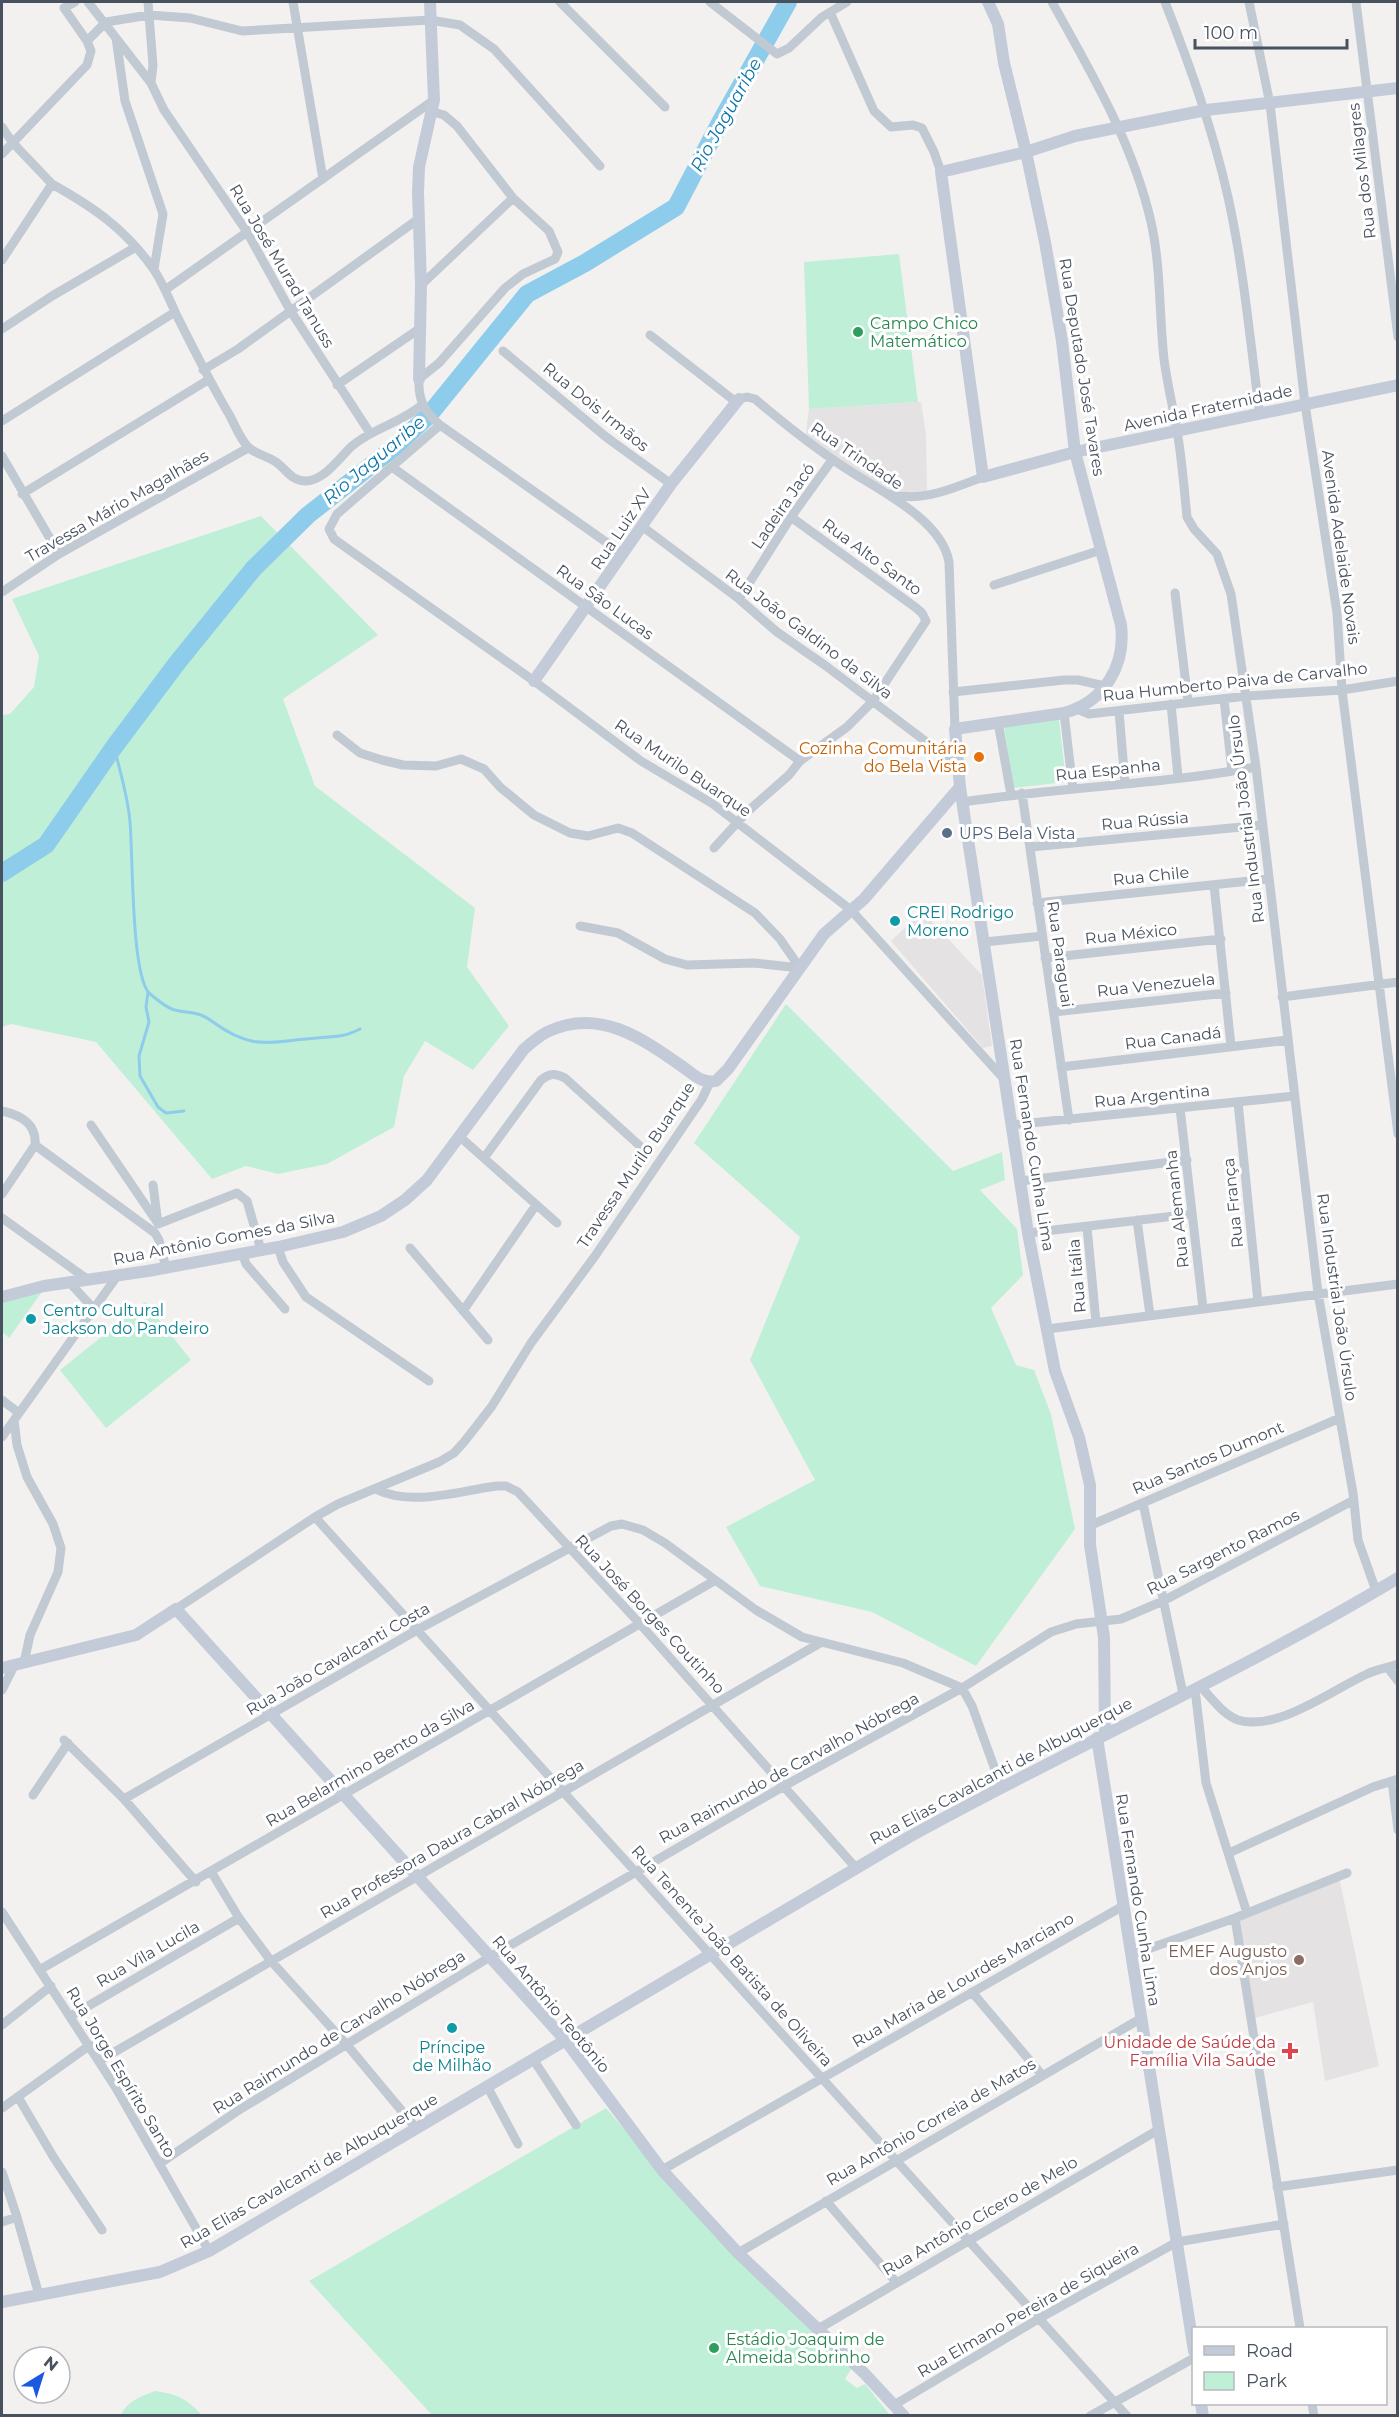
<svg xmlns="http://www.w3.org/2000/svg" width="1399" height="2417" font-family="Montserrat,sans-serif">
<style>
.education{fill:#e4e2e2}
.green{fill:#c0efd8}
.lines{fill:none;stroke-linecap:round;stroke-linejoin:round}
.stream{stroke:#8ecceb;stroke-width:3}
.river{stroke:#8ecceb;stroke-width:18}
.street{stroke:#c1c9d2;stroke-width:9}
.secondary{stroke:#c3cbd9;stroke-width:12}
.leisure-dot{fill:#2e9e5b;stroke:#fff;stroke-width:2}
.food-dot{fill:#e8710a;stroke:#fff;stroke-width:2}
.service-dot{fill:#5c6f8a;stroke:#fff;stroke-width:2}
.culture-dot{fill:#0f9aa8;stroke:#fff;stroke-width:2}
.education-dot{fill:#8d6e63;stroke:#fff;stroke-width:2}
.health-dot{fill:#e0444e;stroke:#fff;stroke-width:2}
.labels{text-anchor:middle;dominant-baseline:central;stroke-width:6;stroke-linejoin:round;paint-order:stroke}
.street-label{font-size:16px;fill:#48515e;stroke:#fff}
.leisure-label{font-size:16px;fill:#27864d;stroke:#fff;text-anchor:start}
.food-label{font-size:16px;fill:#c56008;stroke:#fff;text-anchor:end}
.service-label{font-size:16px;fill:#4e5e75;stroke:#fff;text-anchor:start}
.culture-label{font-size:16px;fill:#0d838f;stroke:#fff;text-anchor:start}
.education-label{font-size:16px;fill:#785e54;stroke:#fff;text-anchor:end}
.health-label{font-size:16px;fill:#be3a42;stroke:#fff;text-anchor:end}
.water-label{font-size:18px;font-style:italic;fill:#0e76ab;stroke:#fff}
</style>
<rect width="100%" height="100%" fill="#f3f1f0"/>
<path class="education" d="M921 402 926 435 927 496 899 498 805 440 809 409Z
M922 911 982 975 992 1046 983 1048 891 941Z
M1339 1877 1379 2066 1325 2081 1313 2002 1251 2019 1235 1918Z"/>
<path class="green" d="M899 254 918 402 809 409 804 262Z
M261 516 378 635 283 699 315 786 475 908 467 967 509 1026 473 1070 425 1041 404 1076 394 1127 327 1164 278 1174 246 1166 212 1179 96 1042 11 1024 2 1027V715L10 714 34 687 39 656 12 599Z
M1059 719 1066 782 1013 788 1004 726Z
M786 1004 953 1171 1002 1152 1005 1180 980 1190 1017 1229 1023 1275 991 1308 1016 1365 1034 1370 1051 1414 1075 1529 976 1666 872 1612 760 1586 726 1527 815 1480 750 1360 800 1237 694 1143Z
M44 1289 9 1338 2 1332V1301Z
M145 1302 191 1360 106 1428 60 1370Z
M606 2108 713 2232 853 2366 845 2379 857 2388 865 2384 889 2414 898 2413 900 2415H432L309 2281Z
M155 2391C178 2394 187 2399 202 2415H121C127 2401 142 2396 155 2391Z"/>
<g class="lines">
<path class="stream" d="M114 747C120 771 128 797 130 822 133 855 131 973 149 993 155 998 168 1009 175 1010 192 1014 199 1011 213 1022 254 1052 271 1041 317 1038 336 1036 342 1038 360 1029
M148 992 146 1007 149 1022 139 1056 140 1076 158 1107 166 1113 184 1111"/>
<path class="river" d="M2 873 46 845 114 747 177 663 254 568 308 515 396 446 429 415 527 294 585 263 676 207 721 121 788 2"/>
<path class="street" d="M75 2 64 8 87 41
M88 2 151 83 164 110 247 232 290 310 370 433
M148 2 153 65 151 83
M293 2 323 179
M560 2 665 107
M710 2 777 54 789 48 822 17 847 2
M1052 2C1091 72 1133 143 1151 222 1161 266 1159 314 1164 359 1167 383 1173 407 1177 431 1182 459 1184 488 1187 517L1194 529 1217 554 1231 594 1256 767 1318 1293 1353 1493 1358 1540 1376 1591
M1165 2C1190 66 1213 130 1228 197 1244 269 1250 342 1260 415
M1249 2 1270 104 1305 404 1337 613 1342 690 1398 1134
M1356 2 1398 337
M830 12 874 111 891 127 913 125 922 128 934 152 941 172
M116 38 125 101 163 214 154 269
M433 112 444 115 457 126 513 198 549 231 558 252 555 259 523 274 505 288 439 363 419 379C418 399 424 412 440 425L623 554
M2 127 12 142 52 184 2 260
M2 154 87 65 91 51 87 41 106 22 149 15 190 18 242 31 430 20 460 25 494 49 600 166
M52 184C93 207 124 228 152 267 163 282 170 302 179 320 195 352 211 384 230 416 235 425 240 439 248 447 255 454 268 456 276 462 286 469 291 481 306 481 325 480 339 458 352 446 373 428 401 423 422 405
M421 285 513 198
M165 290 434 100
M2 329 52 296 136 247
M650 335 736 402
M503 351 606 437 671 484
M203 370 238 349 417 220
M337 385 419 329
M739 399 747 397 755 399C781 421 807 442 835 461 869 486 941 516 949 562L955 729
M2 421 175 312
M440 425 337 514 329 529 334 539 534 681 641 761 713 804 851 910 1004 1079
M2 456 59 554
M392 467 800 761
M22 494 208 380
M890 494C922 503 953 488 983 477
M643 527 739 599 777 632 826 666 957 765
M994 585 1101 550
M2 592 59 554 248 448
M1175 593 1188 702
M739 599 791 517 832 460
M953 692 1064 680H1078L1105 686
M1224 699 1232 771
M1171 704 1178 777
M1077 709 1089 714 1247 696 1342 690 1398 681
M1119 711 1125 783
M1064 713 1073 789
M998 722 1011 795
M337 735 360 753 382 760 403 765 436 766 461 759 484 769 500 787 534 815 570 833 588 836 618 828 632 833 755 913 780 939 800 968
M1022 793 1069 1120
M963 802C1060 787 1159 785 1256 767
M1031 847 1263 825
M714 848 747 812 789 775 800 761 847 727 873 701 926 621 922 613 915 607 791 517
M1214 885 1231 1046
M1037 903 1269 879
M580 926 618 933 665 959 687 965 754 963 800 968
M985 942 1042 936
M1045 958 1221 939
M1282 997 1398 982
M1054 1012 1226 993
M1061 1067 1288 1040
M1238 1102 1258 1302
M1180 1108 1203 1308
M2 1111C20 1115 37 1123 35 1145
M91 1125 157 1222
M1012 1125 1295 1096
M459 1136 557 1223
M35 1145 155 1233 159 1240 166 1268
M484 1158 541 1080C550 1073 555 1073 565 1078L640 1146
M1021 1181 1187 1160
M153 1185 158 1224 237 1193 247 1201 261 1250
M2 1194 35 1145
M2 1218 87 1279
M1137 1220 1150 1315
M1087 1227 1096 1322
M1028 1233 1192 1214
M278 1247 283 1262 306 1297 429 1381
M410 1248 488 1340
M242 1253 246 1264 285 1309
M69 1282 94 1309
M463 1311 536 1205
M1047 1329 1398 1284
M2 1400 19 1413
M14 1420 17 1445 27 1477 53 1524 61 1548 58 1572 30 1635 24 1663
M2 1437 118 1275
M375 1489C413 1507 457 1491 497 1486H506L518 1492 641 1625 856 1868
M1143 1503 1183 1694
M315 1517 1127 2416
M1089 1526 1340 1418
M176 1609 315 1517 338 1504 439 1462 454 1453 464 1442 492 1406 531 1343 595 1256 702 1099 710 1082
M1388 1668 1398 1681
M1200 1686C1211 1697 1223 1715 1238 1720 1277 1732 1332 1690 1367 1674 1377 1669 1387 1668 1398 1664
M1195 1689 1206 1783 1247 1913
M2 1690 14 1666
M64 1740 124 1799 196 1882
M1392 1781 1398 1830
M33 1795 68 1743
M124 1799 417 1630 611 1526 622 1524 643 1530 665 1543 756 1610 802 1637 903 1663 962 1688 972 1706 1001 1786
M1229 1853 1373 1787 1398 1779
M212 1873 239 1918 271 1961 347 2045 416 2128
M2 1912 116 2088 209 2251
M1235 1918 1300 2328
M1131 1955 1235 1918 1347 1873
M41 1969 714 1581
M972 1992 1042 2075
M71 2016 239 1918
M2 2025 51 1986
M533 2059 576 2125
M99 2061 820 1643
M487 2086 518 2144
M18 2097 54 2158 102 2230
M2 2108 90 2045
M159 2164 239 2110 490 1957 784 1786 962 1688 1051 1632 1076 1624 1121 1619 1163 1601 1354 1500
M662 2170 1123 1906
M2 2172 17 2217 39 2295
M1277 2187 1398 2170
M826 2201 896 2282
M2 2222 17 2217
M738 2253 1140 2019
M818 2329 1158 2130
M1312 2404 1314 2416
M894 2405 1040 2318 1177 2242 1284 2224
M1090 2416 1194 2358"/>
<path class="secondary" d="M988 2 998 24 1004 63 1026 152 1045 242 1062 341 1075 452 1121 625C1126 666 1104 702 1064 713L955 729 960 787 1028 1233 1055 1371 1079 1437 1090 1485V1545L1104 1637 1105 1734
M1398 88 1206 110 1075 136 1026 152 941 172 983 477 1075 452 1398 385
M419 379 421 285 418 192 419 167 434 100 430 2
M534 681 671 484 739 399
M2 1297 44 1286 148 1271 278 1247 343 1232 381 1216 405 1200 427 1180 524 1049C531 1043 539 1036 547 1032 598 1007 642 1038 683 1067 693 1074 702 1084 716 1081L728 1069 824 934 864 899 960 787
M2 1668 136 1635 176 1609 566 2041 662 2170 738 2253 864 2373 904 2416
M1097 1738 1194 2351
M2 2302 160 2272 209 2251 909 1837C1070 1748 1240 1673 1398 1578
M1201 2404 1203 2416"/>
</g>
<g class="leisure-dot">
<circle cx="858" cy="332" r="6"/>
<circle cx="714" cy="2348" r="6"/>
</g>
<circle class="food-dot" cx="979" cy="757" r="6"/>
<circle class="service-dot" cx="947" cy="833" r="6"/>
<g class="culture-dot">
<circle cx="895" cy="921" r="6"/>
<circle cx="31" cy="1319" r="6"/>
<circle cx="452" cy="2028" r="6"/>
</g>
<circle class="education-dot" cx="1299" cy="1960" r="6"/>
<path class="health-dot" d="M1287 2042h6v6h6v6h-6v6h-6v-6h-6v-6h6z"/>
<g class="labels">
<g class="street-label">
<text transform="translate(1362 171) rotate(-97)">Rua dos Milagres</text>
<text transform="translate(282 266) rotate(59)">Rua José Murad Tanuss</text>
<text transform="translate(1082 367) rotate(81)">Rua Deputado José Tavares</text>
<text transform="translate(596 407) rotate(39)">Rua Dois Irmãos</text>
<text transform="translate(1208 408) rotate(-12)">Avenida Fraternidade</text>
<text transform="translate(857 456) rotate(34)">Rua Trindade</text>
<text transform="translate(117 506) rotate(-30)">Travessa Mário Magalhães</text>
<text transform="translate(783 506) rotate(-56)">Ladeira Jacó</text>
<text transform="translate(621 529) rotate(-56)">Rua Luiz XV</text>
<text transform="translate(1341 547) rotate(82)">Avenida Adelaide Novais</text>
<text transform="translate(872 557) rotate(36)">Rua Alto Santo</text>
<text transform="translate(605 602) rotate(36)">Rua São Lucas</text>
<text transform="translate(809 634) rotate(37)">Rua João Galdino da Silva</text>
<text transform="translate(1235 682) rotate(-6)">Rua Humberto Paiva de Carvalho</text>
<text transform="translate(683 768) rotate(34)">Rua Murilo Buarque</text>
<text transform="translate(1108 770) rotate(-6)">Rua Espanha</text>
<text transform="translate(1246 819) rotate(-97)">Rua Industrial João Úrsulo</text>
<text transform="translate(1145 821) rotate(-5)">Rua Rússia</text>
<text transform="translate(1151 876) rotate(-6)">Rua Chile</text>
<text transform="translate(1131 934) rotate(-6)">Rua México</text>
<text transform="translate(1060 954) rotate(82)">Rua Paraguai</text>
<text transform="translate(1156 985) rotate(-6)">Rua Venezuela</text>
<text transform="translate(1173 1038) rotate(-7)">Rua Canadá</text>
<text transform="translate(1152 1096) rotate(-6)">Rua Argentina</text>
<text transform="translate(1032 1145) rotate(81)">Rua Fernando Cunha Lima</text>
<text transform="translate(636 1165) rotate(-56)">Travessa Murilo Buarque</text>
<text transform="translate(1233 1203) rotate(-96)">Rua França</text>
<text transform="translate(1177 1209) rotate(-96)">Rua Alemanha</text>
<text transform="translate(224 1238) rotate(-11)">Rua Antônio Gomes da Silva</text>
<text transform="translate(1077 1276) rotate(-95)">Rua Itália</text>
<text transform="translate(1337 1297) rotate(82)">Rua Industrial João Úrsulo</text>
<text transform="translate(1208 1458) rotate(-23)">Rua Santos Dumont</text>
<text transform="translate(1223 1552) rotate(-27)">Rua Sargento Ramos</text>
<text transform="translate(650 1614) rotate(47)">Rua José Borges Coutinho</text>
<text transform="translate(338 1659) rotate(-30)">Rua João Cavalcanti Costa</text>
<text transform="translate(370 1763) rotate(-30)">Rua Belarmino Bento da Silva</text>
<text transform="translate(789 1768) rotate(-29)">Rua Raimundo de Carvalho Nóbrega</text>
<text transform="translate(1001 1771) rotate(-28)">Rua Elias Cavalcanti de Albuquerque</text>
<text transform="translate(452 1839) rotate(-30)">Rua Professora Daura Cabral Nóbrega</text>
<text transform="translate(1138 1900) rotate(81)">Rua Fernando Cunha Lima</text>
<text transform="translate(148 1954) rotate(-30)">Rua Vila Lucila</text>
<text transform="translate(732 1956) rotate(48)">Rua Tenente João Batista de Oliveira</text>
<text transform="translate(963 1980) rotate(-30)">Rua Maria de Lourdes Marciano</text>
<text transform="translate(551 2004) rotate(50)">Rua Antônio Teotônio</text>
<text transform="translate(339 2032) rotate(-32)">Rua Raimundo de Carvalho Nóbrega</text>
<text transform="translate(121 2072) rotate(59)">Rua Jorge Espírito Santo</text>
<text transform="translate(931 2122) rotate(-30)">Rua Antônio Correia de Matos</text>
<text transform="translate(309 2171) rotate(-30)">Rua Elias Cavalcanti de Albuquerque</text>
<text transform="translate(980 2216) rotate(-30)">Rua Antônio Cícero de Melo</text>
<text transform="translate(1028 2310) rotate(-30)">Rua Elmano Pereira de Siqueira</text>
</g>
<g class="leisure-label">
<text x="870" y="323">Campo Chico<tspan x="870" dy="18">Matemático</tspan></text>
<text x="726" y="2339">Estádio Joaquim de<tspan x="726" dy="18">Almeida Sobrinho</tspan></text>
</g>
<g class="food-label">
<text x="967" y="748">Cozinha Comunitária<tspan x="967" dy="18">do Bela Vista</tspan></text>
</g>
<g class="service-label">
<text x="959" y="833">UPS Bela Vista</text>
</g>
<g class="culture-label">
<text x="907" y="912">CREI Rodrigo<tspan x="907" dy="18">Moreno</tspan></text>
<text x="43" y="1310">Centro Cultural<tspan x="43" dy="18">Jackson do Pandeiro</tspan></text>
<text x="452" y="2047" text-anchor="middle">Príncipe<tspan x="452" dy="18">de Milhão</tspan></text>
</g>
<g class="education-label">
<text x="1287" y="1951">EMEF Augusto<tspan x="1287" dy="18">dos Anjos</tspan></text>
</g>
<g class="health-label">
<text x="1276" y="2042">Unidade de Saúde da<tspan x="1276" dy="18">Família Vila Saúde</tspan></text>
</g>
<g class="water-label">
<text transform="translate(726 115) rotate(-61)">Rio Jaguaribe</text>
<text transform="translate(374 460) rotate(-40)">Rio Jaguaribe</text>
</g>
</g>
<rect width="1399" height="2417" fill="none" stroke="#48515e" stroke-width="6"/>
<rect x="1192" y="2327" width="195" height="78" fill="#ffffff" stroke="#b6b9bf" stroke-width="1.5"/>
<rect x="1204" y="2346" width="30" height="9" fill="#c3cbd9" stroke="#b6b9bf" stroke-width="1.5"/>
<text x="1246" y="2357" font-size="18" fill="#48515e">Road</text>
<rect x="1204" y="2372" width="30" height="18" fill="#c0efd8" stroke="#b6b9bf" stroke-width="1.5"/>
<text x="1246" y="2387" font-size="18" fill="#48515e">Park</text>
<g transform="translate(42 2375) rotate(38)"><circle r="28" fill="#ffffff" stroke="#b6b9bf" stroke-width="1.5"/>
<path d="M0-4.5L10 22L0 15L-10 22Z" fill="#1b59e1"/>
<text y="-9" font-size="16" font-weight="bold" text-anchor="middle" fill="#48515e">N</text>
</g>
<path d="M1195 39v9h152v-9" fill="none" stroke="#48515e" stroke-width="3"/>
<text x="1204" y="39" font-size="18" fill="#48515e" stroke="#ffffff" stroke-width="4.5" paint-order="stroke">100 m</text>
</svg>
